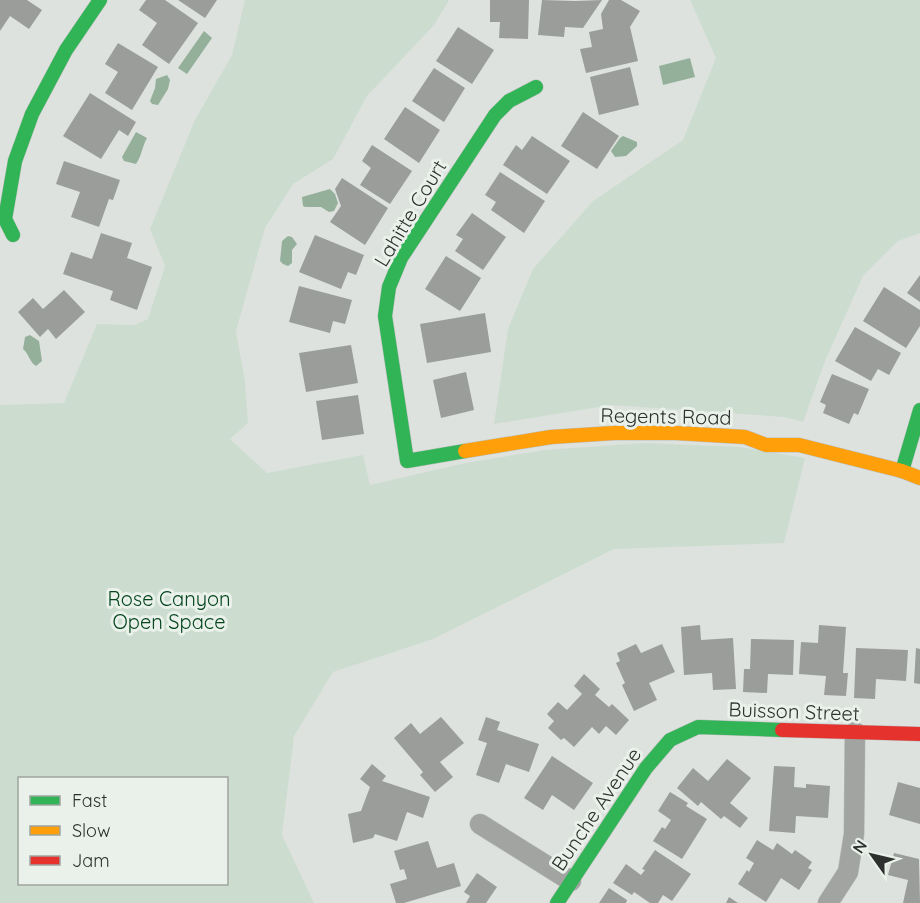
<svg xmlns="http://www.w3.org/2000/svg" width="920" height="903" font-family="Quicksand,sans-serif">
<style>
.green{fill:#ccddcf;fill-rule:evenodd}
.water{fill:#95b09a}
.building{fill:#9a9d9a}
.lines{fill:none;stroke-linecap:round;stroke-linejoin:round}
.street-casing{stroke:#bbbebc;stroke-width:21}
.fast-casing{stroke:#bbbebc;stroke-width:15}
.slow-casing{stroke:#bbbebc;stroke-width:15}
.jam-casing{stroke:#bbbebc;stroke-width:15}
.street{stroke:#a2a4a2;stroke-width:20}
.fast{stroke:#30b455;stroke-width:14}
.slow{stroke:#ff9f0a;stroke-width:14}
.jam{stroke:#e5322d;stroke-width:14}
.labels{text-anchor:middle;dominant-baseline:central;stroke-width:6;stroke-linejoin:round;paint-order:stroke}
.street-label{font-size:20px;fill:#2d302e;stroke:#e9f1ea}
.park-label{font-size:20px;fill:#05461e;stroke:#e9f1ea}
</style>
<rect width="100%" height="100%" fill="#dde2de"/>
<path class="green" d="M245 0H449L434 25 367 96 333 159 293 184 265 228 236 331 245 382 248 423 230 439 267 473 363 455 370 485 466 463 545 450 644 443 740 447 805 458 784 543 614 549 433 639 333 672 294 736 282 835 314 903H0V405L64 403 97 324 134 325 148 319 165 266 150 229 195 120 232 55ZM20 778H226V884H20Z
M690 0H920V233L898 241 863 276 825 361 803 422 784 417 611 405 494 424 508 329 533 269 593 201 683 140 716 58Z"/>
<path class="water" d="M204 31 212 38 187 74 178 68Z
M690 58 695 77 663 85 659 66Z
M167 75 170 80 168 89 158 105 152 104 150 101 155 88 156 79Z
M136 132 147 138C142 147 142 155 136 164L124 161 122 157Z
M623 136 637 142V146L626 156 615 157 611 151 620 138Z
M330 189 335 194 338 203 334 211 329 212 321 207H305L303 206 302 197Z
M288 236 292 237 297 244 292 250V263L288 266 283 264 280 261 282 241Z
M30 335 39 341 42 361 36 366C30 363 29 354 23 349L25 337Z"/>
<path class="building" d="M0 0H27L42 10 29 29 10 16 0 31Z
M146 0H165L198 23 169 64 142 45 157 23 139 10Z
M178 0H217L205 18Z
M490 0H529L528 39 499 38 500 22H490Z
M542 0 575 1 602 0 583 28 565 27 564 37 538 35Z
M609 0H621L640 11 630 27 638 61 586 73 580 49 592 47 589 32 603 29 601 14Z
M458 27 494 50 472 84 436 61Z
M118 43 158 67 132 110 105 93 118 72 105 64Z
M630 67 639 105 599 115 590 77Z
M434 68 465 88 444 122 412 101Z
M90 93 136 122 128 136 119 130 101 159 63 136Z
M405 107 440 130 419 163 384 139Z
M583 112 619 136 597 169 561 146Z
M532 136 570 161 547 194 503 165 516 145 522 150Z
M372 145 412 171 390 204 360 185 371 168 362 161Z
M64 161 120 180 113 200 109 199 99 227 71 217 80 192 56 184Z
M500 172 545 201 524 233 491 210 496 202 485 195Z
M342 178 388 208 365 245 330 222 341 206 335 189Z
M472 213 506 237 483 270 455 251 463 239 456 235Z
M101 233 132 243 127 258 152 267 137 310 110 300 113 291 63 274 71 252 92 259Z
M315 235 364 255 356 275 348 272 341 289 299 272Z
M446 256 481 278 460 311 425 289Z
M920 275V302L907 293Z
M299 286 352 300 345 324 333 321 330 333 289 322Z
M884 287 920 310V326L906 348 863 321Z
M64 290 85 312 56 339 48 329 40 337 18 312 33 298 43 309Z
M485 313 491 352 427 363 420 324Z
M855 327 901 353 889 375 878 369 871 381 835 361Z
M351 345 358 383 306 392 299 353Z
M466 372 474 410 441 418 433 380Z
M832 374 869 389 858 415 854 413 849 424 823 413 826 405 820 402Z
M358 395 364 434 322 440 316 401Z
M700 625 701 640 733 638 736 689 713 690 712 673 684 675 681 627Z
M819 625 846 627 843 673H848L846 696 824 695 826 676 799 674 801 642 818 643Z
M751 639 794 640 793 675 768 674 767 693 743 692 744 669H750Z
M636 644 641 653 662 644 675 672 649 683 657 700 634 711 622 685 625 683 616 663 620 661 617 653Z
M856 648 908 650 906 681 876 679 875 699 854 698Z
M916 648 920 649V684L914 683Z
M584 674 600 689 595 695 609 707 612 704 629 720 616 735 606 726 599 734 592 727 574 747 564 738 561 740 548 728 554 721 547 714 558 702 567 710 582 694 574 686Z
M441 717 464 743 440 762 453 777 435 792 420 775 423 772 394 738 411 723 420 734Z
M486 717 500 722 497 730 539 744 529 772 506 764 499 783 476 775 487 743 478 740Z
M552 756 593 783 574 810 552 795 543 810 524 798Z
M727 759 751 778 730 803 748 818 740 828 724 816 721 819 701 802 698 806 677 788 693 768 708 781Z
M372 764 386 776 382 781 430 797 423 818 407 812 397 841 375 834 373 838 353 843 348 814 361 811 370 787 360 779Z
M774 766 795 767 794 787 806 788V784L830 786 828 818 796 816 795 833 769 831Z
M898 782 920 788V824L889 815Z
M670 792 688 803 686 806 707 819 682 859 653 841 662 827 665 829 671 820 658 811Z
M757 840 773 850 777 843 792 854 795 850 812 862 808 868 812 870 799 890 781 878 766 902 738 884 747 870 749 872 754 863 746 858Z
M428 841 437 868 454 863 461 886 404 903H396L390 884 407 879 404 869 400 870 394 851Z
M655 850 691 874 672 901 663 895 658 903H650L634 892 632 895 613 883 626 864 641 875 645 870 642 869Z
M894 853 919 859 920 903H903L908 880 888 875Z
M477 873 497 887 486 903H466L470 896 464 892Z
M609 888 627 900 626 903H599Z
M729 897 738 903H726Z"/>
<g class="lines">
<g class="street-casing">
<path id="street" d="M480 824 571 881
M828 903 848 872 854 834 855 732"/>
</g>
<g class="fast-casing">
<path id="fast" d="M13 235 5 219 15 161 32 114 66 50 100 0
M465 451 407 461 385 316 389 287 401 258 495 115 509 101 536 87
M902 471 920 410
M557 903 646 768 670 740 698 727 782 730"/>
</g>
<g class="slow-casing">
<path id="slow" d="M465 451 551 437 614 433H676L745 437 766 445H799L902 471 920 478"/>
</g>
<g class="jam-casing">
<path id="jam" d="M782 730 920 734"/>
</g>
<use href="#street" class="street"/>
<use href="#fast" class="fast"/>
<use href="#slow" class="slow"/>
<use href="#jam" class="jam"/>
</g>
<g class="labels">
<g class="street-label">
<text transform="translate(410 213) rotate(-59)">Lahitte Court</text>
<text transform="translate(666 416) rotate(1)">Regents Road</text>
<text transform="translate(794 711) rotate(2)">Buisson Street</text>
<text transform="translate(596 809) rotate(-56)">Bunche Avenue</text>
</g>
<g class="park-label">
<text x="169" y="598">Rose Canyon<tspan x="169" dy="23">Open Space</tspan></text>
</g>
</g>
<rect x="18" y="777" width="210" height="108" fill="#e9f1ea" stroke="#9ea49f" stroke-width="1.5"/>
<rect x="30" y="796" width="30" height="9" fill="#30b455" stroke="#9ea49f" stroke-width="1.5"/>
<text x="72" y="807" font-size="18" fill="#2d302e">Fast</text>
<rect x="30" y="826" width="30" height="9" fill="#ff9f0a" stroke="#9ea49f" stroke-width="1.5"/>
<text x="72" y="837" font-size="18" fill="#2d302e">Slow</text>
<rect x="30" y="856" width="30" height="9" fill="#e5322d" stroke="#9ea49f" stroke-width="1.5"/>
<text x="72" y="867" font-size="18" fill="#2d302e">Jam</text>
<g transform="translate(872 855) rotate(304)" stroke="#e9f1ea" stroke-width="4.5" paint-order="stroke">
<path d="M0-4.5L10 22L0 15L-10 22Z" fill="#2d302e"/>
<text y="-9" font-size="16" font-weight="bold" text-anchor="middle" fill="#2d302e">N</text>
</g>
</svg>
